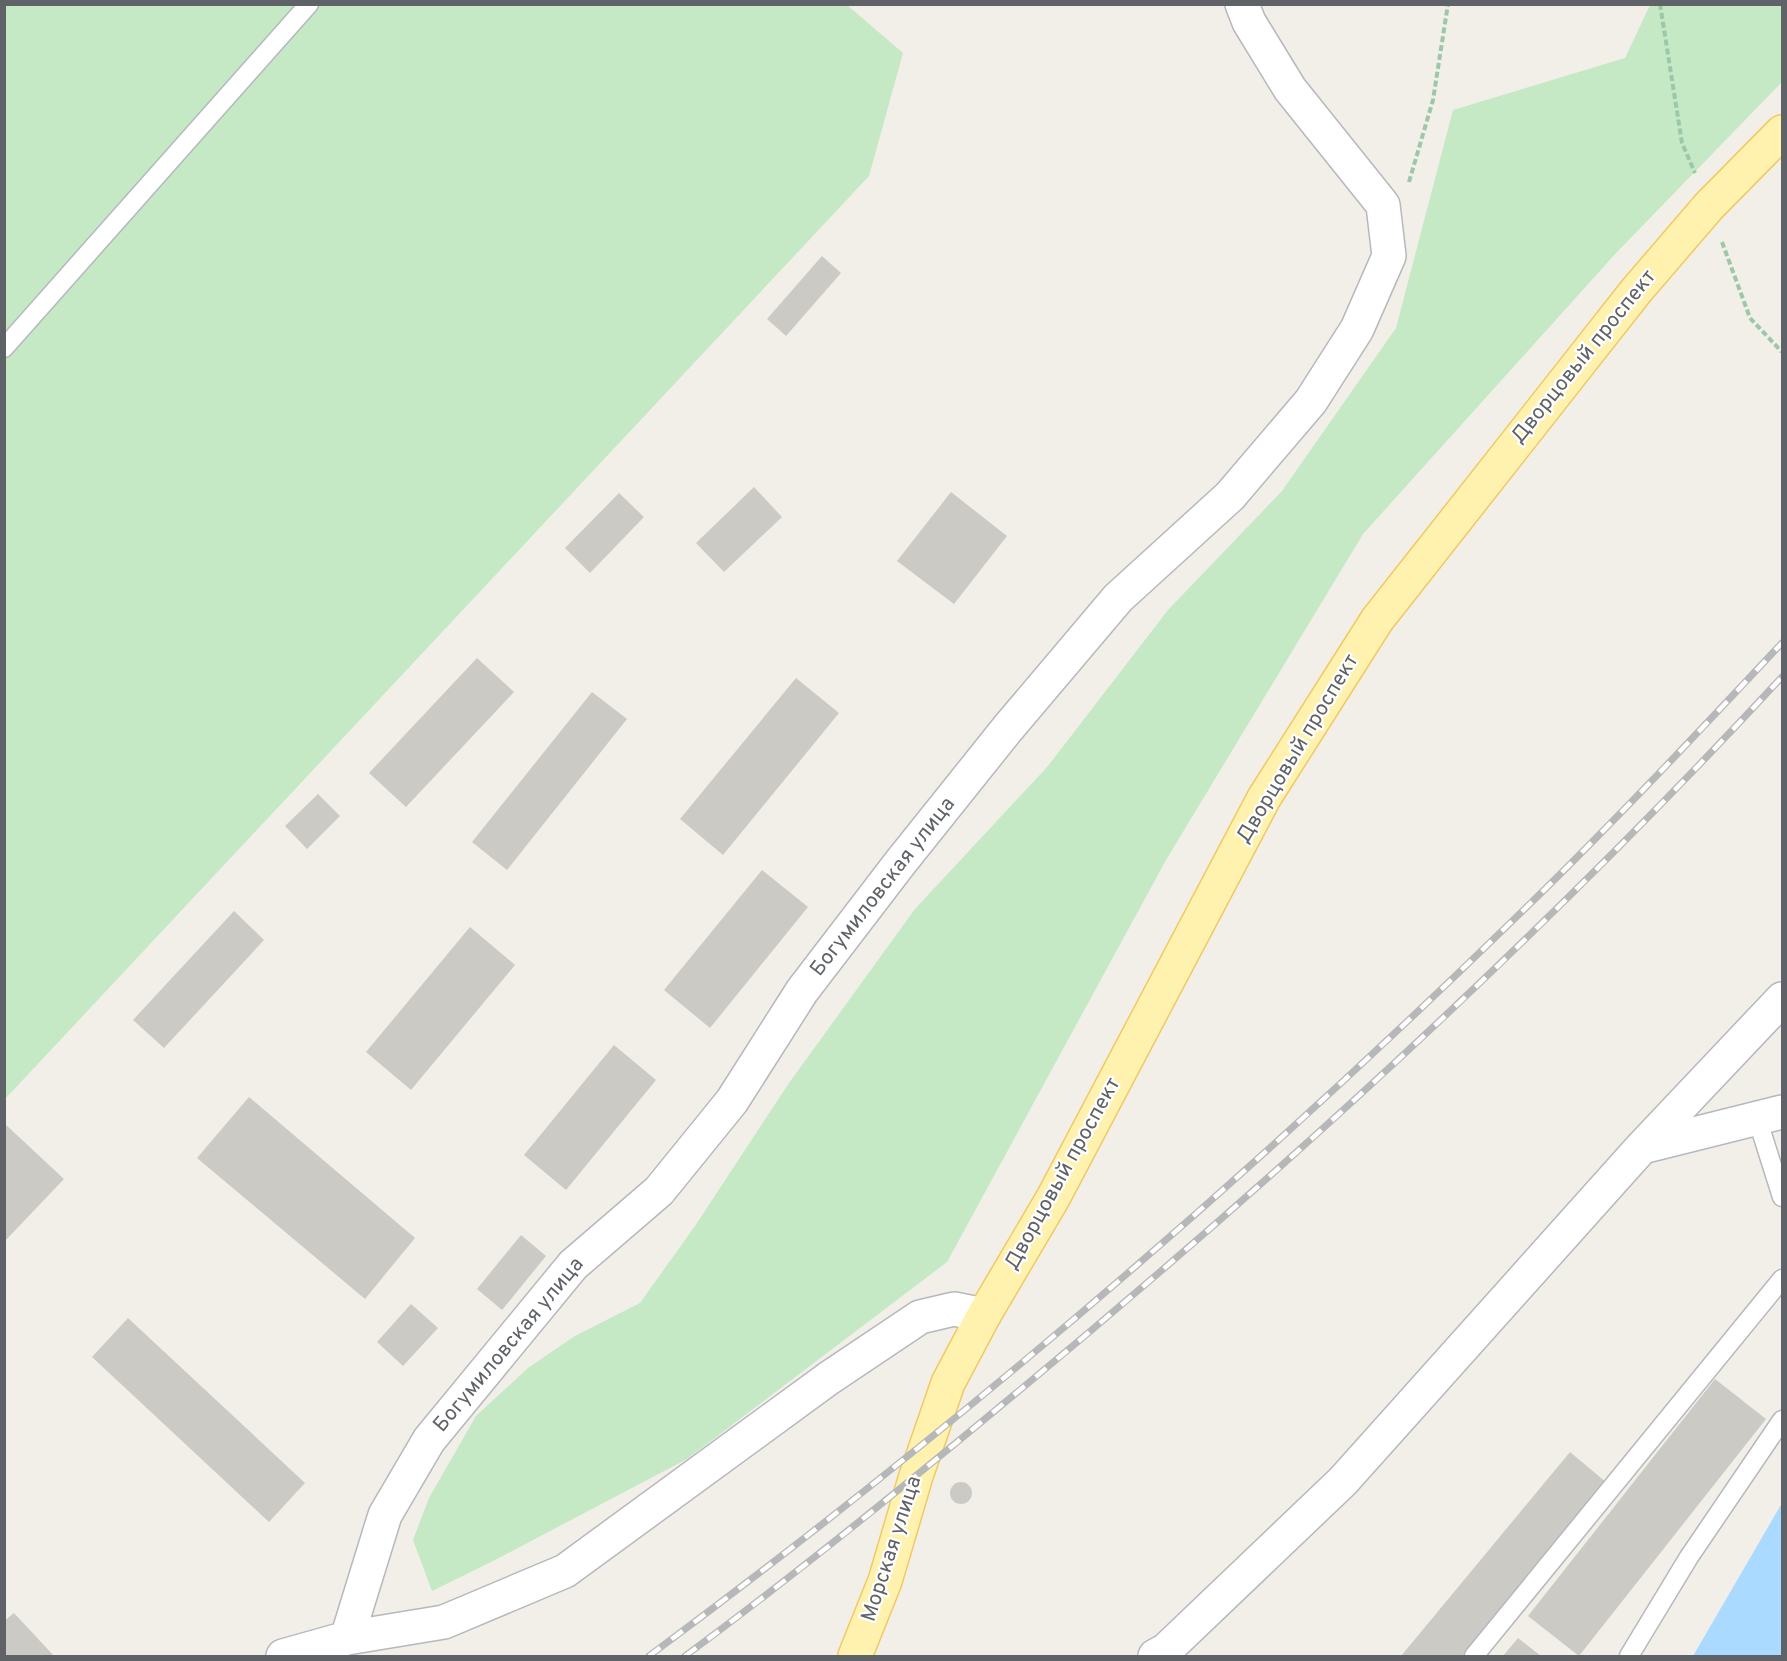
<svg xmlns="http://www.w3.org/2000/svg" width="1787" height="1661" font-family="Overpass,sans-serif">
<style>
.green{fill:#c5e8c5}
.water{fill:#aadaff}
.building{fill:#cccac5}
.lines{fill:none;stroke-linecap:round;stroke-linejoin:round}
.lane-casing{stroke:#b5b8bc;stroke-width:21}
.street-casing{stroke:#b5b8bc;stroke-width:36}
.primary-casing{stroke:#f2c960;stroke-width:36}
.path{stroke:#9cc7a9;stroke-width:4;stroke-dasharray:6 3;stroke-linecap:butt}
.lane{stroke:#fff;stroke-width:18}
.street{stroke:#fff;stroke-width:33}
.primary{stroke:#fff2af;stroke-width:33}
.rail-casing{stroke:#b6b7b8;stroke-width:7}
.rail{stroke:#fff;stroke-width:4.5;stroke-dasharray:14;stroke-linecap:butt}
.labels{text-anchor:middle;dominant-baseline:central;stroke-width:4.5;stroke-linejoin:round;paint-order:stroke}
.street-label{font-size:21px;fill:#5f6368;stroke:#fff}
</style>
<rect width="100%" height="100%" fill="#f1efe8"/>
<path class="green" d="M5 5H847L903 53 869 176 5 1099Z
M1650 5H1782V82L1617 252 1363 534 1166 860 947 1262 687 1459 495 1560 432 1591 413 1540 429 1498 476 1416 528 1368 575 1336 640 1303 695 1226 789 1083 915 909 1048 766 1168 610 1282 491 1396 328 1453 110 1625 58Z"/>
<path class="water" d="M1782 1503V1656H1693Z"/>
<path class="building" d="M822 256 841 273 786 336 767 319Z
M754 487 782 517 724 572 696 543Z
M951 492 1007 536 954 604 897 561Z
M619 493 644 517 590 573 565 548Z
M477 658 514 692 406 807 369 773Z
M796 678 839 713 723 855 680 819Z
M592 692 627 719 507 870 472 842Z
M318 794 340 816 307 849 285 826Z
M762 870 808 907 710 1028 664 990Z
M234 911 264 940 164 1048 133 1020Z
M470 927 515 965 411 1090 366 1052Z
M614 1045 656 1080 566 1190 524 1155Z
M249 1097 415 1238 365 1299 197 1158Z
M4 1123 64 1179 4 1242Z
M521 1235 546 1256 502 1310 477 1289Z
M411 1304 438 1328 403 1366 377 1342Z
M128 1318 305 1483 269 1522 92 1357Z
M1715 1379 1766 1419 1579 1656 1528 1616Z
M1570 1452 1607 1483 1463 1656H1401Z
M950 1493a11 11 0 1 1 22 0a11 11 0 1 1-22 0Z
M14 1613 54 1656H4V1621Z
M1518 1638 1541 1656H1503Z"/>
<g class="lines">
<g class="lane-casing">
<path id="lane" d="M4 348 309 4
M1757 1118 1782 1197
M1474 1656 1782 1279
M1629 1656 1689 1557 1782 1420"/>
</g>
<g class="street-casing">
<path id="street" d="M1642 1147 1782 1112
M347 1638 385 1515 429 1440 573 1265 659 1191 732 1101 802 991 900 863 1008 728 1118 598 1230 496 1311 401 1357 329 1389 256 1383 205 1290 89 1249 22 1242 4
M283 1656 347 1638 444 1622 565 1571 829 1378 920 1317 954 1309 984 1315
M1155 1656 1166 1650 1343 1481 1642 1147 1782 999"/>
</g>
<g class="primary-casing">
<path id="primary" d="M855 1656 885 1581 916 1476 948 1383 984 1315 1053 1198 1264 798 1377 620 1636 291 1709 206 1782 132"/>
</g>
<path class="path" d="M1660 4 1682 143 1695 173
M1409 182 1433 100 1448 4
M1722 242 1750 318 1782 352"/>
<use href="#lane" class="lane"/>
<use href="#street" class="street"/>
<use href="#primary" class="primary"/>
<g class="rail-casing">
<path id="rail" d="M649 1656C950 1433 1236 1189 1505 928 1601 836 1692 739 1782 643
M685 1656C798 1573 907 1484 1015 1394 1285 1171 1544 934 1782 677"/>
</g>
<use href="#rail" class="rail"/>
</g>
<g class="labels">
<g class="street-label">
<text transform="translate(1584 357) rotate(-51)">Дворцовый проспект</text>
<text transform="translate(1298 749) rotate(-59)">Дворцовый проспект</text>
<text transform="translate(883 887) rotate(-52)">Богумиловская улица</text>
<text transform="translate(1063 1174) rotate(-61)">Дворцовый проспект</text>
<text transform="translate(509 1345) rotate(-50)">Богумиловская улица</text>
<text transform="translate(892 1549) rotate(-72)">Морская улица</text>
</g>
</g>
<rect width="1787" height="1661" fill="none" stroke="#5f6368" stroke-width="12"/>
</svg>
